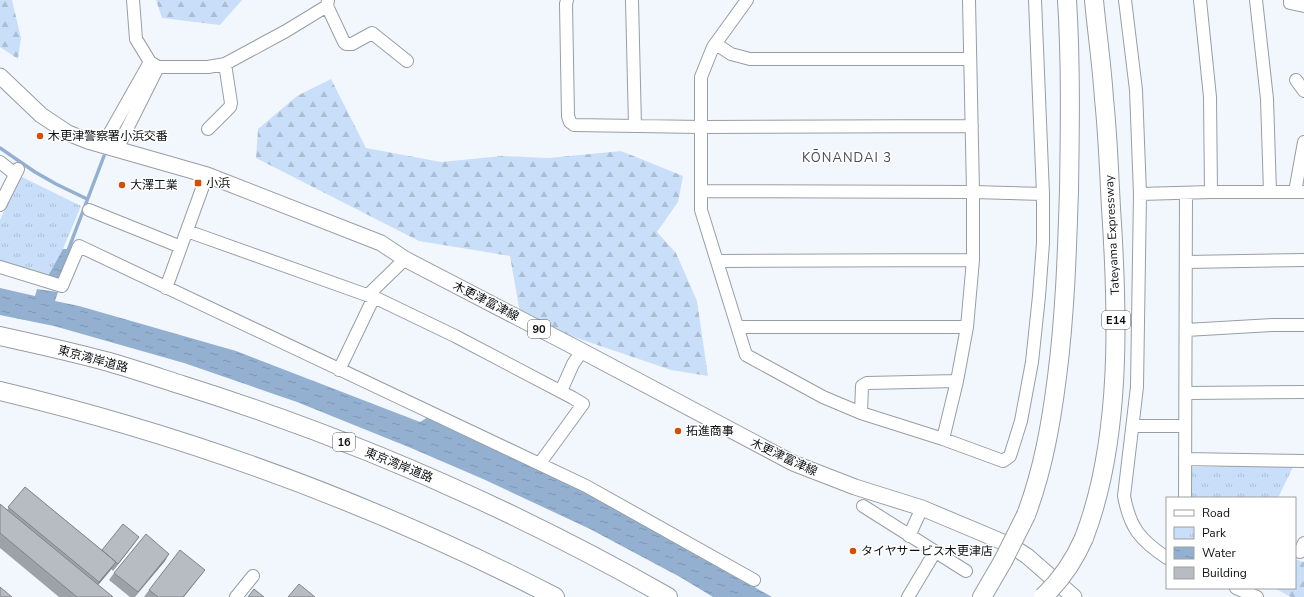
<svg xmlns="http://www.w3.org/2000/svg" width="1304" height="597" font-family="'Nunito Sans','Noto Sans JP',sans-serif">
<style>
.forest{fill:url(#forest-firs)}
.park{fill:url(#park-tufts)}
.water{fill:url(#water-ripples)}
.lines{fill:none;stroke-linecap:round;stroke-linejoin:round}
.stream{stroke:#93b0d1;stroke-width:3.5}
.minor-casing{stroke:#989ea4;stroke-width:14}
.major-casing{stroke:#989ea4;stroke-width:17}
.highway-casing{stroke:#989ea4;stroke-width:20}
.minor{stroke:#fff;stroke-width:12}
.major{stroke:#fff;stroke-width:15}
.highway{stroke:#fff;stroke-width:18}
.highway-bridge-casing{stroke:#989ea4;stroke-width:20;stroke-linecap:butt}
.highway-bridge{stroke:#fff;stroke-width:18}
.wall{fill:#9da2a8}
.shaded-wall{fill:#808488}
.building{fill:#b7bcc3;stroke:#808488}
.poi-dot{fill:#d34f04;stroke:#fff;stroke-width:1.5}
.labels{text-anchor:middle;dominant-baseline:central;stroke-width:3;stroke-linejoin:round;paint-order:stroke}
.shield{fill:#fff;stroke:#565758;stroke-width:1}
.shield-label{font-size:11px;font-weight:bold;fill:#0d0f11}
.poi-label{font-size:12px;fill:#0d0f11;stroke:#fff;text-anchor:start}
.street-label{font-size:12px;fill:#0d0f11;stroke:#fff}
.neighbourhood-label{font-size:13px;letter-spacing:1px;fill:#474b51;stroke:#fff}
</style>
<defs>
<pattern id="forest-firs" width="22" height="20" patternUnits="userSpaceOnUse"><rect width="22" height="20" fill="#c9dff9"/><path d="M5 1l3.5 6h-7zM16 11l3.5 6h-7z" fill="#abbed4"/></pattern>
<pattern id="park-tufts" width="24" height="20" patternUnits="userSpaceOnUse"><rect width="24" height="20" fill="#c9dff9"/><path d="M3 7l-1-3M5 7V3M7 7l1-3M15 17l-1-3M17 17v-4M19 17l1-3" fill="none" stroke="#abbed4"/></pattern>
<pattern id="water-ripples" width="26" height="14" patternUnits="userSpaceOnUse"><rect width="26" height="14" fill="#93b0d1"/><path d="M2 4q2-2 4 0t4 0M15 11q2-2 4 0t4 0" fill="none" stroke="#7e96b2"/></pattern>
</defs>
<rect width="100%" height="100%" fill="#f2f7fe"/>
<path class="forest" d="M0 0H12L21 38 18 59 0 47Z
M156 0H242L220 25 162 18Z
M331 79 366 148 441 162 502 156 549 158 621 151 683 176 678 202 657 232 676 253 697 301 708 376 671 370 521 319 510 256 419 241 256 158 258 129 297 96Z
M1295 559 1304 562V597H1291L1274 588H1295Z"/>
<path class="park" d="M20 176 81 206 63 249 48 276 0 264V220Z
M1294 465 1278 498H1188V475L1192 467Z"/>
<path class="water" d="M63 249H73L60 281 48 276Z
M0 288 35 296 37 289 58 292 55 301 79 306 236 351 420 422 428 417 580 488 772 597H713L680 577 590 529 483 479 411 448 297 402 184 363 54 326 0 315Z"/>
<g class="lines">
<path class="stream" d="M0 148 35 172 56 184 87 199
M67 253 104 156"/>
<g class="minor-casing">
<path id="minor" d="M133 0 136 39 150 62 158 67H208L225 64 286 31 327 6 328 0
M567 0 566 4 568 116 570 122 574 125 701 127 972 126
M632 0 635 126
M747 0 713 47 701 77V210L746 355 823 397 861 413 943 439 1003 461 1010 456 1021 421 1032 362 1039 296 1043 243V194L1035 0
M1125 0 1136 90 1140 194 1137 387 1124 496C1130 528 1140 540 1167 558
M1200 0 1210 97 1211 192
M1256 0 1267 99 1270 192
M1290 0V3L1304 6
M327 6 344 42 346 44H352L372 33 407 61
M716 44 731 54 750 59H970
M1296 80 1304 91
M208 129 230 107 231 103 225 64
M103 145 150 62
M117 149 158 67
M0 162 15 174
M701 191 973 192 1043 194
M1295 192 1304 142
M1140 194 1211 192H1304
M0 205 18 169
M89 210 181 247
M187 231 378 299 455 336 573 398 583 404 540 463
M717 261 973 260
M1186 262 1304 260
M0 267 62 286 79 246 586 486 754 580
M166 288 207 175
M368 295 405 259
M738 327H967
M1186 330 1273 325H1304
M339 370 374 297
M561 391 573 364 582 351
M1186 393 1304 392
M861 413 862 386 867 383 957 381
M1133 426H1185
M943 439 957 381 967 327 973 260V192L969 0
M1185 459 1304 461
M1185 498 1186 193
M863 506 966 571
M909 536 922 508
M1300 552 1304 543
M1236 588 1257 597
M236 597 253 576
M908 597 935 552"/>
</g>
<g class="major-casing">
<path id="major" d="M0 76 41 115 68 133 88 141 207 175 381 243 405 259 582 351 793 463 855 487 922 508 1010 545 1027 556 1074 597"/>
</g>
<g class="highway-casing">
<path id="highway" d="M0 336C36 344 73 352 109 362 133 369 157 377 182 385 351 438 514 509 668 597
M0 391C193 437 379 506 555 597
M1026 515C1043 470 1051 424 1057 377 1065 315 1067 253 1069 190 1070 127 1071 63 1067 0
M1084 538C1122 439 1118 313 1111 208 1109 172 1108 136 1104 99 1102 66 1097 33 1094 0
M982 597 1003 561"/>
</g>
<use href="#minor" class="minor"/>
<use href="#major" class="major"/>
<use href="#highway" class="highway"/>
<g class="highway-bridge-casing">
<path id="highway-bridge" d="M1003 561 1026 515
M1043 597C1061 580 1074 561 1084 538"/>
</g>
<use href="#highway-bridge" class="highway-bridge"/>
</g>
<path class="wall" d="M25 487 102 550 139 537 113 571 111 569 98 585 113 597H59L0 548V504L7 510Z
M165 561 135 597H130L109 580 114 573Z
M205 570 184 597H144L149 590Z"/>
<path class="shaded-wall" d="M139 537 134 544 113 571 118 564Z
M169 554 165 561 134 597 138 592Z
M116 562 110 571 93 591 99 582Z"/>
<path class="building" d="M25 487 116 562 99 582 8 507Z
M0 504 113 597H77L0 533Z
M123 524 139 537 118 564 102 550Z
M146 534 169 554 138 592 114 573Z
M180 550 205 570 183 597H158L149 590Z
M299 584 315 597H288Z
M0 587 12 597H0Z
M254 589 264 597H248Z"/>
<g class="poi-dot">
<circle cx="40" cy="136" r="4"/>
<rect x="194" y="179" width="8" height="8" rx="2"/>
<circle cx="122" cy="185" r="4"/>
<circle cx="678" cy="431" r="4"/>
<circle cx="853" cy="551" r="4"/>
</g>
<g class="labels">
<g class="shield">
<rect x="1102" y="311" width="28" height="18" rx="3"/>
<rect x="528" y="320" width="22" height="18" rx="3"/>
<rect x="333" y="433" width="22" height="18" rx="3"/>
</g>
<g class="shield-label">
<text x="1116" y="320">E14</text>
<text x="539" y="329">90</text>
<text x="344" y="442">16</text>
</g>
<g class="poi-label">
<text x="48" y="136">木更津警察署小浜交番</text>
<text x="206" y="183">小浜</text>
<text x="130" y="185">大澤工業</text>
<text x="686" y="431">拓進商事</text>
<text x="861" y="551">タイヤサービス木更津店</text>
</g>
<g class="street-label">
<text transform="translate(1112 235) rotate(-93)">Tateyama Expressway</text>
<text transform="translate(486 301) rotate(27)">木更津富津線</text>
<text transform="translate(93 359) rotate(15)">東京湾岸道路</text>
<text transform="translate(784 457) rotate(25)">木更津富津線</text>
<text transform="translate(399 465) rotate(22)">東京湾岸道路</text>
</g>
<g class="neighbourhood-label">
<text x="847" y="158">KŌNANDAI 3</text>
</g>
</g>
<rect x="1166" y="497" width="130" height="92" fill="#ffffff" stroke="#9e9fa0"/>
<rect x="1174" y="510" width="20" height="6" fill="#ffffff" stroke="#9e9fa0"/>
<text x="1202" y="517" font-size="12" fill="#0d0f11">Road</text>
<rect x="1174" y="527" width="20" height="12" fill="url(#park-tufts)" stroke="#9e9fa0"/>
<text x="1202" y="537" font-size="12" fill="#0d0f11">Park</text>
<rect x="1174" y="547" width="20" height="12" fill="url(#water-ripples)" stroke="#9e9fa0"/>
<text x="1202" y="557" font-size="12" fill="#0d0f11">Water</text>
<rect x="1174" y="567" width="20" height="12" fill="#b7bcc3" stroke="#9e9fa0"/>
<text x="1202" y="577" font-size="12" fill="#0d0f11">Building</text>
</svg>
